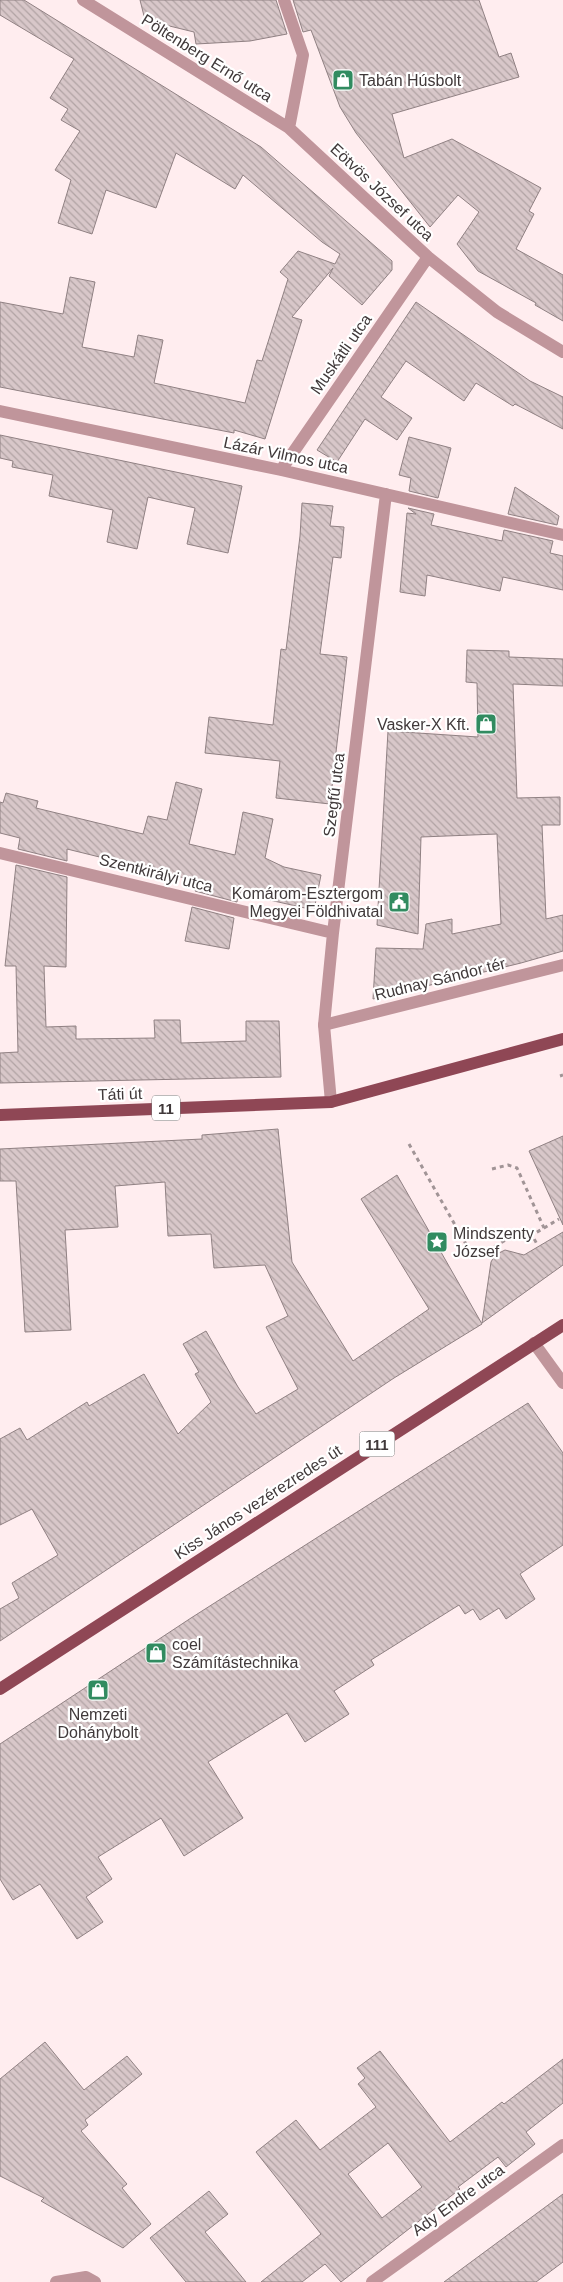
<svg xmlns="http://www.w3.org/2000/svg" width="563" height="2282" font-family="Arial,sans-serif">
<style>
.building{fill:url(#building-back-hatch);stroke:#908183;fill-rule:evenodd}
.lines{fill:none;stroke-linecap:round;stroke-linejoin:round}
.path{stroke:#a19496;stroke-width:3;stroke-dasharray:4 4;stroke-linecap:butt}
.service{stroke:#c0959b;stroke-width:12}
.minor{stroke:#c0959b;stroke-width:12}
.primary{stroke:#8f4755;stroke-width:12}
.labels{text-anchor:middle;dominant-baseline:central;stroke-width:4.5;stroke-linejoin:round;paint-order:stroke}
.shield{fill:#fff;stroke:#797475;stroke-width:1}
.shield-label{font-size:15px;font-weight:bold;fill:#40393a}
.street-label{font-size:16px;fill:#40393a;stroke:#fff}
.poi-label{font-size:16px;fill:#40393a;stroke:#fff;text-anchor:start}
</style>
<defs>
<pattern id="building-back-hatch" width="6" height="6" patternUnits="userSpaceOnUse" patternTransform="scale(1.25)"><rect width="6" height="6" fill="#d8c7c9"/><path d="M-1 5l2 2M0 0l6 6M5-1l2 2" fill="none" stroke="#b1a3a4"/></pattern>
</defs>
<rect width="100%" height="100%" fill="#ffedef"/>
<path class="building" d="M0 0H24L261 147 392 261V270L362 305 329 276 333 268 292 317 302 320 265 439 234 430V433L0 387V302L63 314 70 277 95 282 82 347 134 357 138 335 163 340 154 383 245 403 257 360 262 361 288 279 280 272 298 251 335 264 340 254 322 242 243 175 235 189 176 153 156 208 106 190 92 234 58 223 71 180 55 170 80 131 61 120 68 109 50 98 74 59 0 15Z
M140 0H276L287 34 250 41 196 44 194 32 145 20Z
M293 0H479L499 57 511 53 519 77 392 114 404 158 452 139 541 188 529 211 534 214 516 249 563 275V321L535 305 536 303 478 271 457 244 479 212 458 195 430 227 356 133 340 107 311 30 303 32Z
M416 302 530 381 563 397V429L515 404 513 406 476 383 464 401 406 361 381 397 412 418 397 440 365 419 337 462 317 450Z
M0 435 242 486 228 553 187 544 195 508 148 497 137 549 107 542 113 510 49 496 53 475 12 467 13 461 0 458Z
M409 437 451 448 438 498 409 491 411 478 399 475Z
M515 487 559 516 557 525 508 514Z
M302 503 333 506 330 526 344 527 341 558 333 557 320 654 347 657 330 804 276 798 280 761 205 753 209 717 273 725 281 649 286 650 300 536Z
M408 508 434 514 431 525 502 541 504 530 553 541 550 553 563 556V590L503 577 500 591 427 575 425 596 400 592 407 513 416 514Z
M467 650 509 651V657L563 659V686L513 684 517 798 560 797V825H542L546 919 563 915V951L521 963 373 999 376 948 423 949 426 924 452 919V934L501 924 497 834 421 837 418 934 377 925 388 731 478 737 477 683 466 682Z
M176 782 202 789 189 844 235 855 243 812 273 819 265 858 284 867 321 875 314 910 238 893 237 902 195 891 197 881 67 849V861L18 849 20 838 0 833V802L3 803 6 793 38 801 36 808 143 834 148 816 167 820Z
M16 865 67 877 66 967 44 966 46 1027 76 1026V1039L155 1038 154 1020H180L181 1043 246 1041V1021H279L281 1077 0 1083V1053L18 1052 16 966H5Z
M192 907 234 918 229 949 185 941Z
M278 1129 292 1262 353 1361 429 1309 361 1199 397 1175 482 1324 394 1378 0 1641V1609L19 1598 12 1583 58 1555 32 1509 0 1525V1439L20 1428 27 1440 87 1402 89 1406 144 1374 178 1434 211 1402 195 1374 199 1372 183 1344 206 1331 238 1387 256 1414 298 1389 266 1327 288 1316 265 1265 214 1268 211 1234 168 1236 165 1182 115 1186 118 1227 65 1230 71 1330 25 1332 16 1181H0V1149L202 1139V1135Z
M563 1136V1225L529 1151Z
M563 1232V1265L482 1323 491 1262 495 1255 505 1250 524 1255Z
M528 1403 563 1453V1545L520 1574 535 1599 506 1619 499 1608 480 1620 473 1609 465 1614 459 1605 371 1660 374 1665 334 1691 349 1714 305 1742 287 1713 208 1762 243 1818 184 1856 161 1818 98 1857 112 1879 86 1897 103 1922 77 1939 40 1884 13 1900 0 1879V1744L191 1618Z
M45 2042 84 2090 127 2056 142 2074 85 2120 88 2125 81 2131 127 2184 122 2188 151 2224 123 2248 41 2201 44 2198 0 2176V2079Z
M380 2051 450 2142 502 2102 504 2104 563 2059V2103L526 2132 535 2144 506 2167 498 2157 458 2187 460 2189 341 2282 325 2264 302 2282H261L321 2234 256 2152 296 2120 320 2150 376 2107 358 2084 365 2078 357 2068ZM388 2143 422 2187 382 2218 348 2174Z
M209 2191 228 2214 205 2232 246 2282H186L150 2238Z
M563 2194V2262L536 2282H444Z"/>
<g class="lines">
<path class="path" d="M560 1076 563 1075
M409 1144 471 1253 478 1256 523 1230 532 1235 538 1246
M492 1169 508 1165 517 1168 544 1228 532 1235
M544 1228 559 1219
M498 1232 504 1241"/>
<path class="service" d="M324 1025 563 965"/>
<path class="minor" d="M83 0 289 128 428 257 497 312 563 352
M284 0 303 55 289 128
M0 411 281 470 563 535
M281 470 428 257
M0 853 333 933
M331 1102 324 1025 333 933 386 494
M534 1343 563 1383
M56 2282 86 2277 95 2282
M372 2282 563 2145"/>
<path class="primary" d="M0 1115 331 1102 563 1039
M0 1689 563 1325"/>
</g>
<defs>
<g id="shop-square" transform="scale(1.125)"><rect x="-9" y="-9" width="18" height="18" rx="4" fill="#318b60" stroke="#fff"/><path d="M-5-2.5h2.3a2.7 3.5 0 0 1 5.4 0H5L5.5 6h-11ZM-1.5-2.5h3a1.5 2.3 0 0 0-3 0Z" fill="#fff"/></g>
<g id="civic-square" transform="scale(1.125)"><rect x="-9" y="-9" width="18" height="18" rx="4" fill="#318b60" stroke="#fff"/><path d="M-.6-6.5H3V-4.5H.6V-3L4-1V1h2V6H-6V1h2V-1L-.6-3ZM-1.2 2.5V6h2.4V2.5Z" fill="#fff"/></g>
<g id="sight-square" transform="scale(1.125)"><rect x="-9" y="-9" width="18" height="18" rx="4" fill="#318b60" stroke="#fff"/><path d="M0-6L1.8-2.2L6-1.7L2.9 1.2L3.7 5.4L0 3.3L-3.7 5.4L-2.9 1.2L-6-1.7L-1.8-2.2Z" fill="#fff"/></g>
</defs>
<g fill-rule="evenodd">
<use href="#shop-square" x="343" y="80"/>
<use href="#shop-square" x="486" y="724"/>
<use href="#civic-square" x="399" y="902"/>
<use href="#sight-square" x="437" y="1242"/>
<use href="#shop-square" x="156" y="1653"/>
<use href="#shop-square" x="98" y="1690"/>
</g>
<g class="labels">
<g class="shield">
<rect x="152" y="1095.5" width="28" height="25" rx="4"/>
<rect x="359.5" y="1431.5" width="35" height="25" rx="4"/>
</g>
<g class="shield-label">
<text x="166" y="1108">11</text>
<text x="377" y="1444">111</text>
</g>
<g class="street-label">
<text transform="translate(207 58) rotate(32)">Pöltenberg Ernő utca</text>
<text transform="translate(382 192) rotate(43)">Eötvös József utca</text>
<text transform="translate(341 354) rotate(-55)">Muskátli utca</text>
<text transform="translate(286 455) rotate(12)">Lázár Vilmos utca</text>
<text transform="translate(334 795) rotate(-83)">Szegfű utca</text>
<text transform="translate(156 873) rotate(14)">Szentkirályi utca</text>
<text transform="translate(440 979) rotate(-14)">Rudnay Sándor tér</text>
<text transform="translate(120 1094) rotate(-2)">Táti út</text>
<text transform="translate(258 1502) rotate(-33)">Kiss János vezérezredes út</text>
<text transform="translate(458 2200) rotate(-36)">Ady Endre utca</text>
</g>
<g class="poi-label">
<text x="359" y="80">Tabán Húsbolt</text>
<text x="470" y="724" text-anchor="end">Vasker-X Kft.</text>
<text x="383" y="893" text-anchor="end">Komárom-Esztergom<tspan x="383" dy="18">Megyei Földhivatal</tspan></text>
<text x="453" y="1233">Mindszenty<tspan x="453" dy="18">József</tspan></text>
<text x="172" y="1644">coel<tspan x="172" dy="18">Számítástechnika</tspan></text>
<text x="98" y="1714" text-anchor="middle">Nemzeti<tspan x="98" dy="18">Dohánybolt</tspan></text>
</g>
</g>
</svg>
